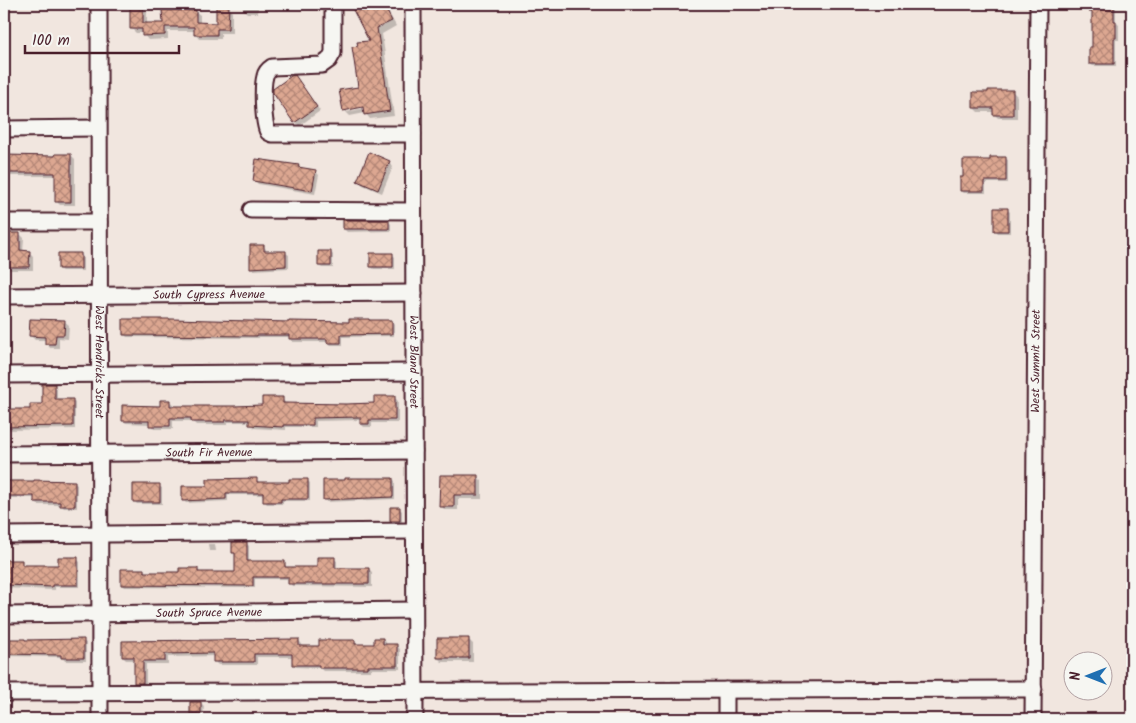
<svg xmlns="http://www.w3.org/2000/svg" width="1136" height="723" font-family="Kalam,sans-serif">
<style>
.shadow{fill:#0003;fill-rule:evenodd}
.building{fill:url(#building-cross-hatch);stroke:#4a1f2b}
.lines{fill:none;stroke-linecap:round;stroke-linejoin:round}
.minor-casing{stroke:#4a1f2b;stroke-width:19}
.minor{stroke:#f6f6f2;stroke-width:15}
.labels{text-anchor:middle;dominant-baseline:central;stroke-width:4;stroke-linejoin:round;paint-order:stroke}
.street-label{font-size:12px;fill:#4a1f2b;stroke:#f6f6f2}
</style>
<defs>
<pattern id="building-cross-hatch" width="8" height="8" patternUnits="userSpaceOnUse" patternTransform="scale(1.25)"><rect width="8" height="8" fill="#dca791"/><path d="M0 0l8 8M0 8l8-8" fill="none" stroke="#b48777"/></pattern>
</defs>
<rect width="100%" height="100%" fill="#f1e6df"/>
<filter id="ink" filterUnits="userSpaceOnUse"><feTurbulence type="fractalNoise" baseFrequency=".02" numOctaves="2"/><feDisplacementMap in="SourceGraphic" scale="10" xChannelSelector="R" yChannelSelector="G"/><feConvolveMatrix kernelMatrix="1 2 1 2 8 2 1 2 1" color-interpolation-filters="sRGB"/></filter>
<g filter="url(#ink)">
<path class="shadow" d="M243 4H258V13H247L243 9Z
M351 4H384L396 26 382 34 394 116 370 119 365 113 350 116 344 110 359 88 371 42ZM368 105 369 107 347 112V109Z
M1090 4H1116V22L1119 25V40H1116V66H1093L1090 64 1093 49V14L1090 11Z
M142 7 147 12V24H164L195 11 200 15V24H217L228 7 232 12V33H221V39H199L195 34V31H168V39L148 40 144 35V33H136L131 28Z
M299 81 320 111 299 126 274 93Z
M1013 92 1017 96V118H998L994 114V112H978L974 108Z
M71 155 75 159V205H60L57 202V176H4V156L57 157Z
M1005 158 1008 160V183H986V193H964L961 191 964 178 991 161Z
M389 162 393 167 382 193 363 185 359 181Z
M298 166 300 169 315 171 319 175 315 194 258 184 254 180Z
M1007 209 1010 212V233H998L995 230Z
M388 221 391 224V231L347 232 344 229Z
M4 234H20L24 238 23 252H29L33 256V270H4Z
M263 246 266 249V253H286L289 255V268L254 270 251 267Z
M331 252 333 255V268H322L319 266Z
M81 254 83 257V271H62L59 269Z
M393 255 395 257V269H374L371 267Z
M64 321 69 325 68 339 59 338V348H50L46 343V340H35L31 336Z
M392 321 394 324V336L343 337V345H331L328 342H293L290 337H259V338L127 337 124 334 256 322 350 323Z
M54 386 57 389V400H72L75 403V429L4 430V411L31 410 43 406Z
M394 397 398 401V423H372V427H364L361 424V420L316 421V427H286V430L254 428 250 422H228V425H196L192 421H173V429H154L150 424 126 423 123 420 161 407 169 401 173 404V407H264L282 398 286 404H375Z
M441 476H477L482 481V499H458V510H445L441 506Z
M393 479 395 481V499L327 502 325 500Z
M256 480 259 482 290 483 307 480 310 483V501H283V504H267L264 501V495H228V501L186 503 183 500 208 487Z
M4 482 74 483 77 485V508H64L61 505H38L35 502V498H4Z
M159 486 162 488V504H137L134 501Z
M399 508 402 511V523H394L391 520Z
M246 543 249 546V563H284L287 568H318L334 559 337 561V569H369L372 572V587L292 586 290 583V579H255V588L125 587 122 584 144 570 146 573H180L198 569 200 573H236V555L233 552Z
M208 544H215L216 551H209Z
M77 559 80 562V587H55V590L4 588V568L21 562 24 566H59Z
M383 639 386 642V646H397L400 649V669H371V671H323L320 668 296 667 293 664V657H257V665H218L215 662V656L168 657V664H146V686H138L135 683V660H126L123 657 299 641 302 644V647L320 648 354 641 357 644 376 646Z
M468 639 473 644V662H442L438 658Z
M83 641 86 643V661H65L62 657 4 656V642Z
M192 703H201L204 706 203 719H192Z
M496 716H510L513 719H496Z
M628 716H642L645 719H628Z
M789 716H802L805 719H789Z
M550 717H565L567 719H583H550Z
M685 718H700L702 719H685Z
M829 718H840L842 719H829Z"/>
<path class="building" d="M350 4H383L392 21 377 28 390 111 364 115 363 107 343 111 339 90 358 87 352 47 358 46 357 42 369 41Z
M1089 4H1114V21H1116V38H1114V64H1089V47H1092V12H1089Z
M130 6H143V23H163L162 10H196V22L216 23V6H229L228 29H217V35H194V27H165V35L142 36V29H130Z
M295 75 317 107 294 123 273 93V89L291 76Z
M988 90H1013V115H993V108H973V92H988Z
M369 152 390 161 378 190 357 181Z
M55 154H71V202H55V173H4V155L55 156Z
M990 157H1006V181H984V191H960V177H963V160H990Z
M256 159 299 165 298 167 316 170 312 191 253 181Z
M994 208H1008V231H994Z
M343 220H389V229H343Z
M8 233H20V250L30 251 29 267H4V250H8Z
M250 245H264V251H286V266L250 268Z
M318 251H331V266H318Z
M58 253H81V269H58Z
M370 253H393V267H370Z
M30 319 65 320 64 335H56L55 344H45V337L29 336Z
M123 319H172L289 322V321L349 322V319H369V320H392V334L341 335V343H327V339H289V335H257V336L123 335Z
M42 384H55V399H73V426L4 427V409H30V404H42Z
M374 396H395V420H369V424H360V417L313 418V425H283V427L249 425V420H225V422H191V418H170V426H149V421H122V405L160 406V400H170V406H234L262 405V397H283V403L346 404 374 403Z
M440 475H478V495H454V507H439Z
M257 478V482H289V479H308V499H281V502H263V493H226V499L182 501V486H207V479Z
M345 478H393V497L323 500V480H345Z
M34 480 75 481V506H60V502H34V496H4V481H34Z
M133 484H160V502H133Z
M390 507H400V521H390Z
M232 542H247V561H285V567H317V557H335V568H369V584H288V577H253V586L121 585V569H144V572H179V568H198V572H235V553H232Z
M58 557H78V585H52V587L6 585V560H22V565H58Z
M374 638H383V644H397V666H368V668H319V665H292V654H254V662H213V653L165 654V661H143V683H134V657H122V641L299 639V646H319V640H355V644H374Z
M437 638H469V658H437Z
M4 639H25V640L84 639V658H61V655L4 654Z
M190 702H201V714H190Z"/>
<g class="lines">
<g class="minor-casing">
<g id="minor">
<path id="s1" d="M99 4 100 719"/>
<path d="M333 4V53L329 60 322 65 272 67C269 69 266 71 265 76 262 86 263 123 268 132L272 134H413"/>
<path id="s2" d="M413 4 415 719"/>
<path d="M4 129 98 128"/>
<path d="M251 210 413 211"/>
<path d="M4 222H99"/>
<path id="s3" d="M4 296 414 293"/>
<path d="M4 375 414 372"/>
<path id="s4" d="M4 454 414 451"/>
<path d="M4 535 414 531"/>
<path id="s5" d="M4 615 414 610"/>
<path d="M4 693 1034 689"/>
<path d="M726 719V690"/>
<path id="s6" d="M1033 719 1038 4"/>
</g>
</g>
<use href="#minor" class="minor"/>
</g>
</g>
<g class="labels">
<g class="street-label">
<text stroke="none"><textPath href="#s3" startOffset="205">South Cypress Avenue</textPath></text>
<text stroke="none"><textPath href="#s1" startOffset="358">West Hendricks Street</textPath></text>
<text stroke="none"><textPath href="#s2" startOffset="358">West Bland Street</textPath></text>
<text stroke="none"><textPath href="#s6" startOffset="358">West Summit Street</textPath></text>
<text stroke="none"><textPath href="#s4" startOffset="205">South Fir Avenue</textPath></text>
<text stroke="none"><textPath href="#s5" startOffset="205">South Spruce Avenue</textPath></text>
</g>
</g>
<rect width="1136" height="723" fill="none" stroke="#f6f6f2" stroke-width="20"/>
<rect x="10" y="10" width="1116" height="703" fill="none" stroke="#4a1f2b" stroke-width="2" filter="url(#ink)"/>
<g transform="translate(1088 676) rotate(270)"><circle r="24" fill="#f6f6f2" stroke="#b1a0a2"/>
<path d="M0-4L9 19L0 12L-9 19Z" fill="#1f6fb2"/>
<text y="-8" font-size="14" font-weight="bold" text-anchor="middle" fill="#4a1f2b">N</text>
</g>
<path d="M25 45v8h154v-8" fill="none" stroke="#4a1f2b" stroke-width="2.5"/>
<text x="32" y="45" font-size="15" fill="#4a1f2b" stroke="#f6f6f2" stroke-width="4" paint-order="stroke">100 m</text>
</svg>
